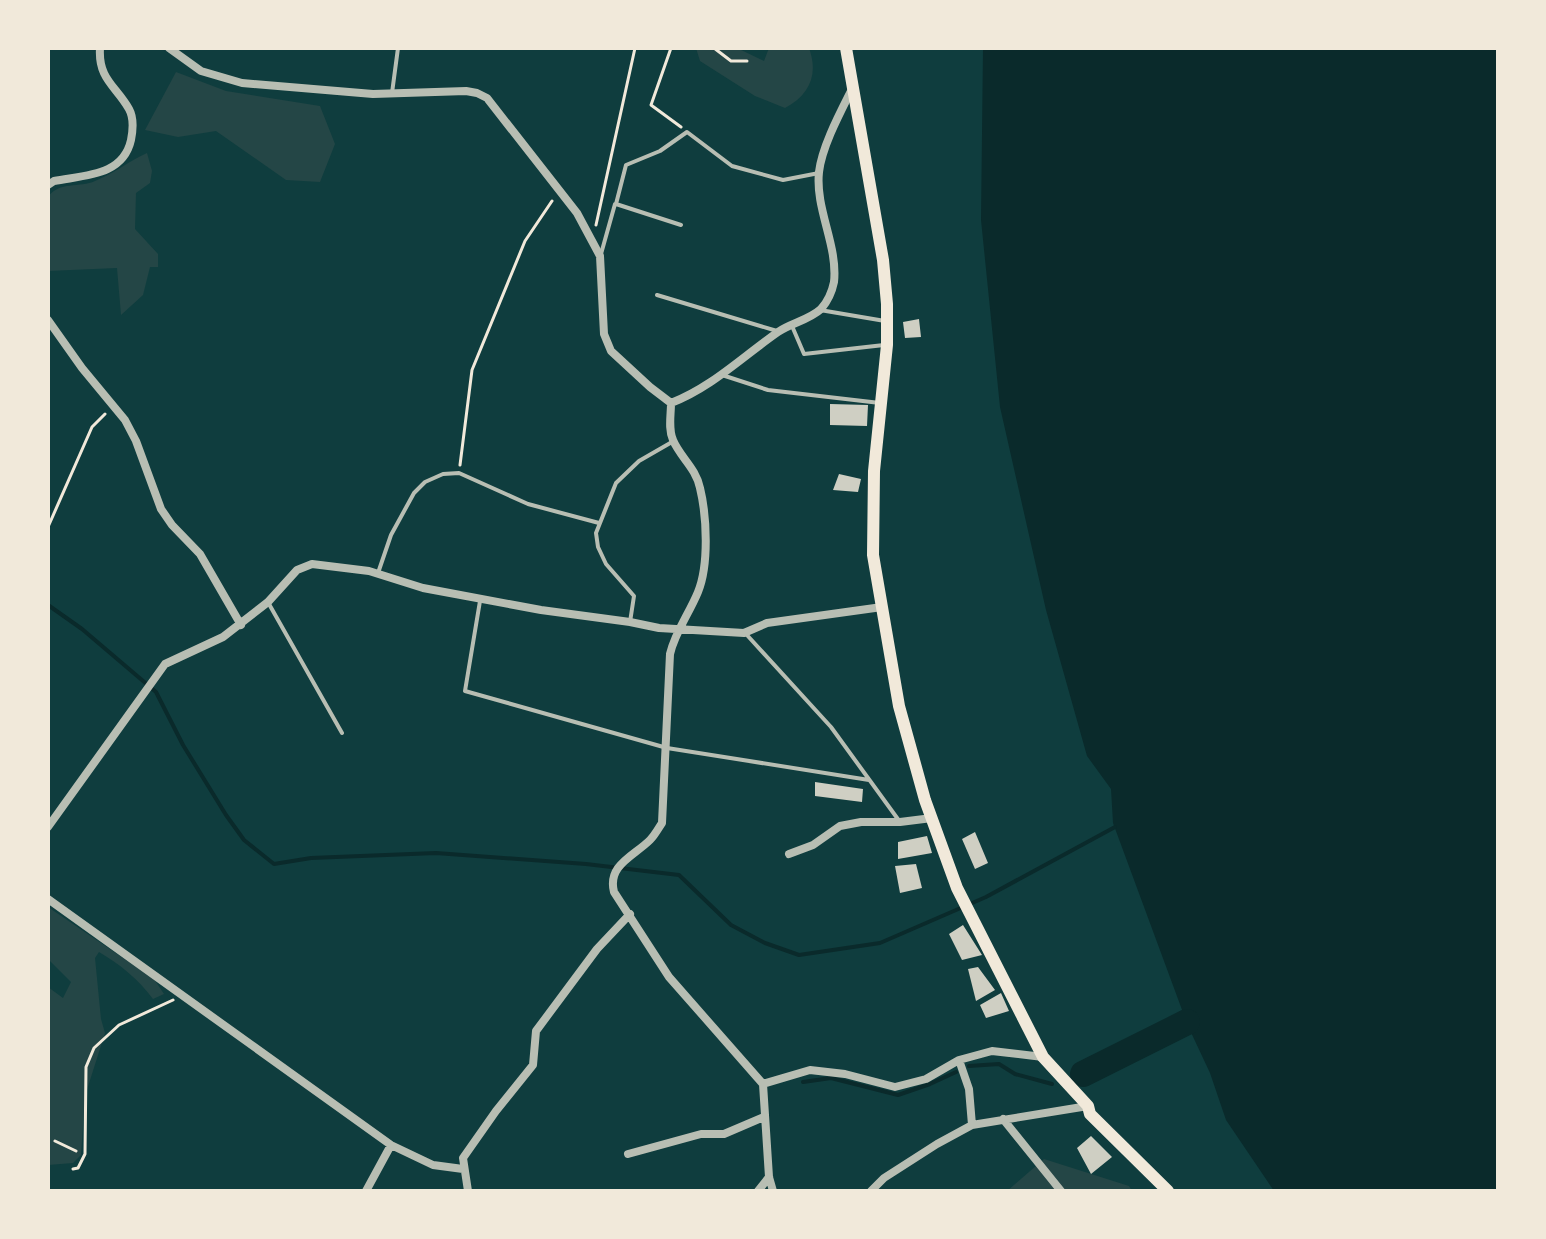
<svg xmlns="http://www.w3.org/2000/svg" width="1546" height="1239" font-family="'Space Grotesk',sans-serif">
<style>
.green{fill:#244646}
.water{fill:#0a2a2b}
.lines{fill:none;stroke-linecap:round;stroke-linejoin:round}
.stream{stroke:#0a2a2b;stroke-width:4}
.river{stroke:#0a2a2b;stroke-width:26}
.building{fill:#cfcfc3}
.path{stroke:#f1e9da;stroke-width:3}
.service{stroke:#b8beb3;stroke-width:4}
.minor{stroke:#b8beb3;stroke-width:8}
.secondary{stroke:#f1e9da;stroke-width:12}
</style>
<rect width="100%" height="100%" fill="#0f3d3e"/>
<path class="green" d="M696 48H737L764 61 769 48H809C819 75 809 95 785 108L755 96 700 61Z
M176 72 226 91 320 106 335 144 320 182 286 180 216 131 178 137 145 130Z
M147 153 152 171 150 183 136 193 135 229 158 254V267H150L143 295 121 315 117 268 48 271V197C59 181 80 188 95 181 113 174 129 161 147 153Z
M48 907 154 979 164 994 153 999C138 979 121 965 99 952L95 958 101 1019 105 1033 85 1096 81 1155 73 1163 48 1165V987L63 998 71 982 48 959Z
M1044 1159 1129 1186 1132 1191H1007Z"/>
<path class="water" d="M983 48H1498V1191H1274L1226 1120 1210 1073 1188 1026 1113 823 1111 789 1087 756 1046 610 1000 407 981 220Z"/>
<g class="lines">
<path class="stream" d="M48 605 82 629 156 692 183 745 226 815 244 840 274 864 311 858 436 853 586 864 679 875 731 925 765 943 799 955 880 943 986 897 1115 827
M969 1066 999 1064 1015 1074 1052 1084
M803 1082 831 1078 898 1095 930 1084 956 1072"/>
<path class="river" d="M1083 1074 1187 1022"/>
</g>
<path class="building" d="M919 319 921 337 905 338 903 322Z
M830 404 868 405 867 426 830 425Z
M839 474 861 479 858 492 833 490Z
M815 782 863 789 862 802 815 796Z
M975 832 988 863 975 869 962 839Z
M927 836 932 853 898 859V842Z
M916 864 922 888 900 893 895 866Z
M963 925 982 955 962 960 949 934Z
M978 967 995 990 976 1001 968 969Z
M1001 993 1009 1011 986 1018 980 1005Z
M1091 1136 1112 1157 1091 1174 1077 1148Z"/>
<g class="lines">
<path class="path" d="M671 48 651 105 681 127
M714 48 731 61H747
M596 225 635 48
M460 465 472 370 525 241 552 201
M48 527 92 427 105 414
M55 1141 76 1151
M73 1169 78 1168 85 1154 86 1067 94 1048 119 1025 173 1000"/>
<path class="service" d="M392 93 398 48
M681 225 616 204 626 165 660 151 687 132 732 166 783 180 819 173
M601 254 615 204
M657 295 777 331
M820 310 885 321
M792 326 804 354 884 345
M722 375 768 390 880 403
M378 573 391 535 414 493 425 482 443 474 459 473 528 504 599 523
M480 601 465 691 667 748 869 780
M269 604 342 733
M630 622 634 596 606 564 598 547 596 533 616 483 639 461 672 442
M746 634 831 727 900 822"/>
<path class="minor" d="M169 48 201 71 242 83 373 94 466 91 477 93 487 98 577 213 600 256 604 334 611 351 650 387 671 403
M48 185 54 181C85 175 123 176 131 140 133 130 134 118 129 109 116 86 98 79 100 48
M48 320 82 368 125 420 136 441 161 509 172 525 200 554 241 625
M671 403C671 415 668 429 673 440 680 457 696 468 700 488 707 517 709 565 698 592 689 614 675 632 670 654L662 823C658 829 655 835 650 840 634 856 607 865 614 892L669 977 763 1084 769 1177 773 1191
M671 403C712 387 742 357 778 332 791 323 809 320 821 309 828 301 832 292 834 282 838 245 815 209 819 172 822 146 841 111 853 87
M48 827 165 664 223 637 268 602 297 570 312 564 369 571 423 588 541 610 630 622 659 628 744 633 767 623 882 607
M789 854 813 845 840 826 861 822H900L932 818
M48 899 391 1145 433 1165 463 1169
M959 1060 969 1089 972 1125
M763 1084 810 1070 845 1074 895 1087 926 1079 959 1060 992 1051 1043 1057
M1003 1119 1061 1191
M628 1154 701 1134H724L764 1117
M366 1191 391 1145
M468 1191 463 1158 496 1111 533 1065 536 1031 597 949 630 914
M758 1191 769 1177
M871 1191 884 1178 937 1144 972 1125 1088 1106"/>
<path class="secondary" d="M846 48 883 260 887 304V345L874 471 873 555 899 706 925 800 957 888 1043 1057 1088 1106 1090 1114 1168 1191"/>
</g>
<rect width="1546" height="1239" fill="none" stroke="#f1e9da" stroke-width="100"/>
</svg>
